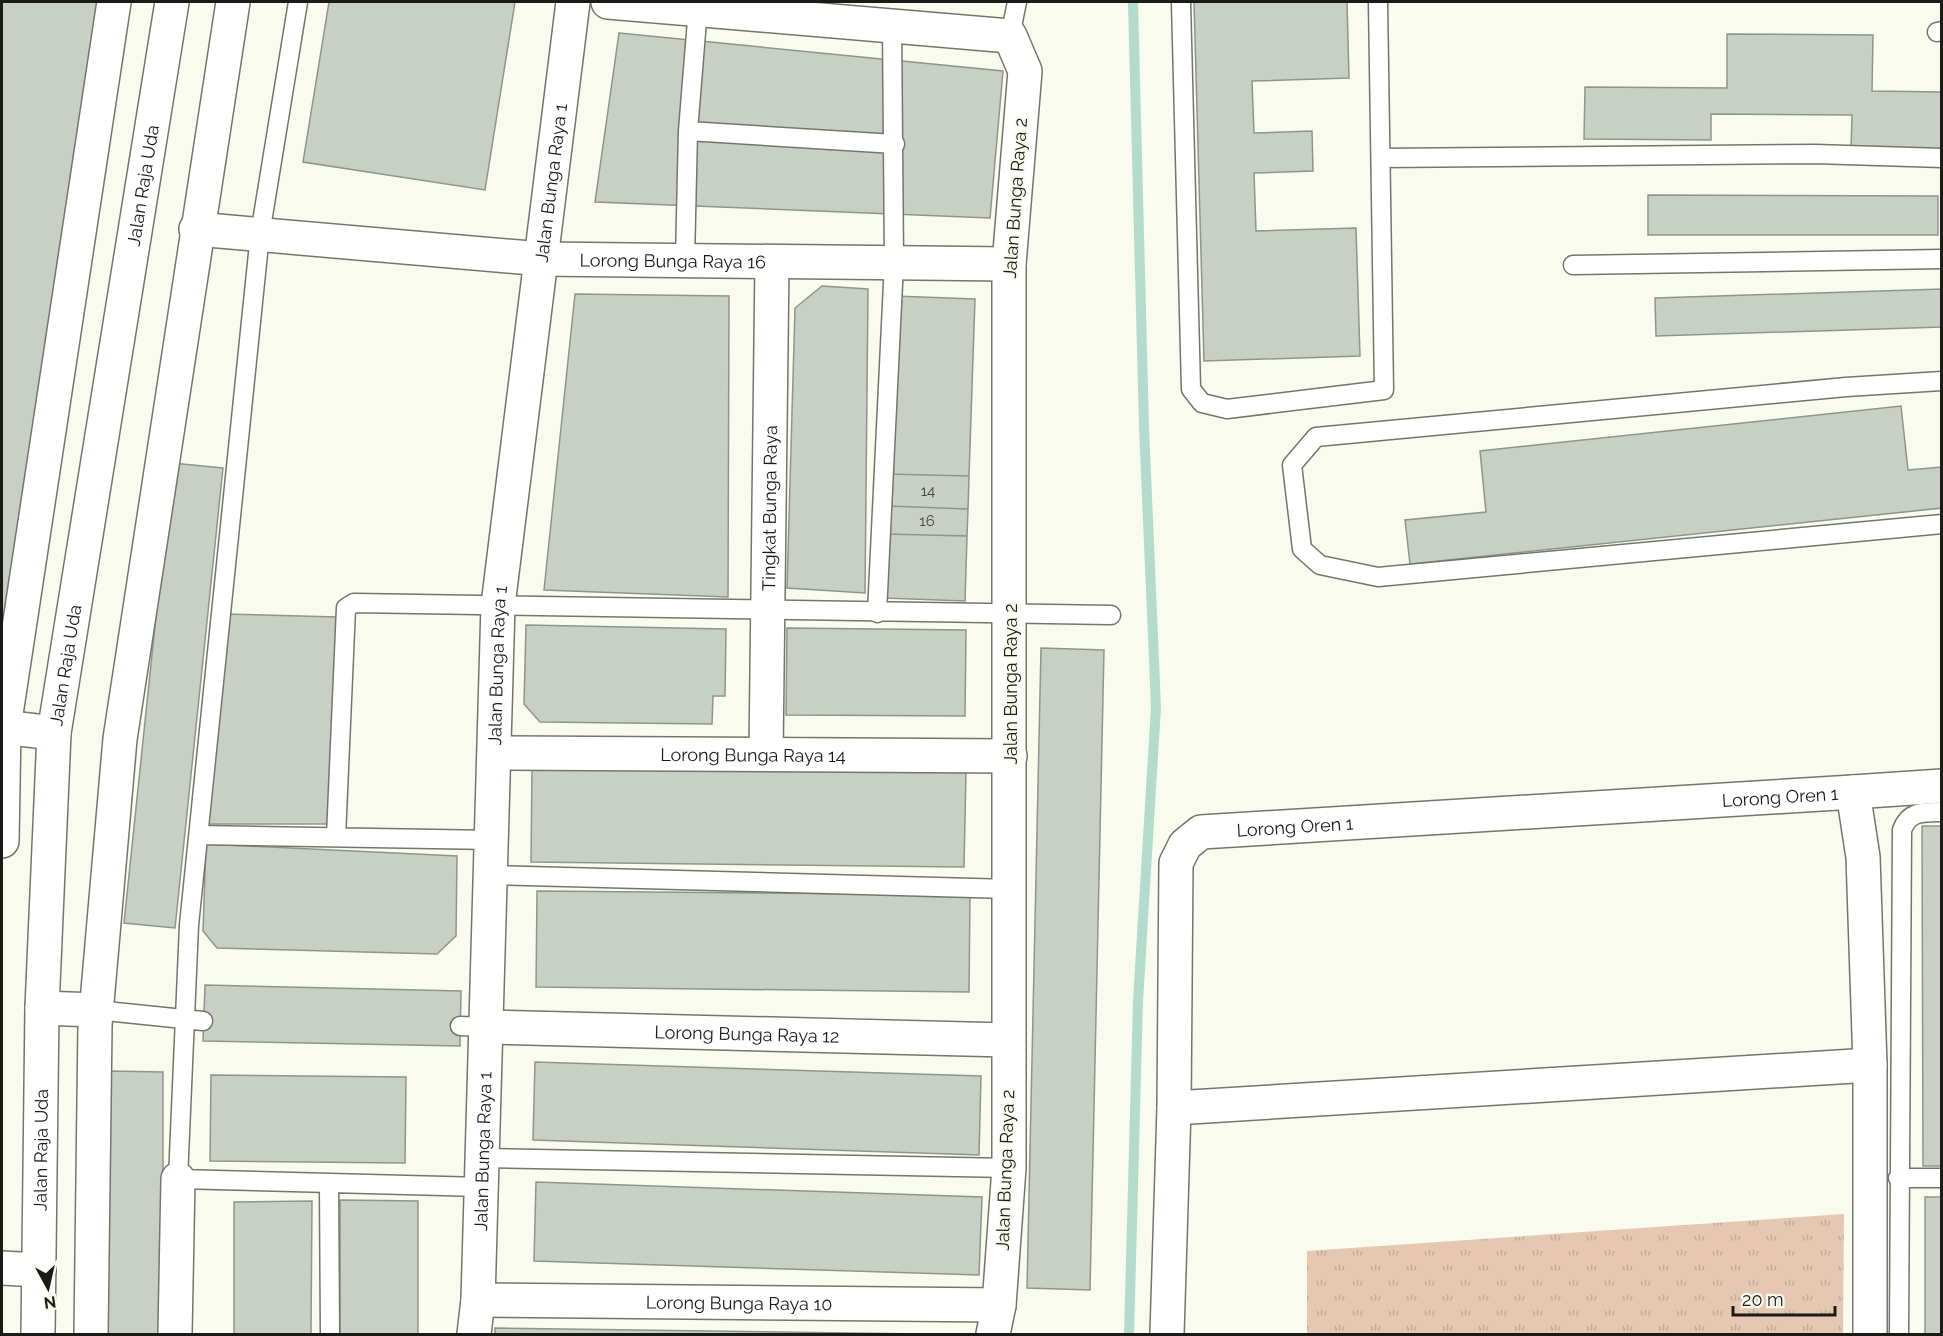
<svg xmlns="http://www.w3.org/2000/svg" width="1943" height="1336" font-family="Raleway,sans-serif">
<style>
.park{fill:url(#park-tufts)}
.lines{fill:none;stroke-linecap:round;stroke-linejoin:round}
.stream{stroke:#b4dccc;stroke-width:10}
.building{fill:#c8d0c6;stroke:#8e968c;stroke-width:1.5}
.service-casing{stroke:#75766b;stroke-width:21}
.minor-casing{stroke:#75766b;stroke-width:36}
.primary-casing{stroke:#75766b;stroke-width:36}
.service{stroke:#fff;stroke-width:18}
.minor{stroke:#fff;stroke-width:33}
.primary{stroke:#fff;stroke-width:33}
.labels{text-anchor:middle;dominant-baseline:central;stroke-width:4.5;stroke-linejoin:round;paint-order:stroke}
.number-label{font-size:15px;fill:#464842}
.street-label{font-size:18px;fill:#1a1a16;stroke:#f9fbee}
</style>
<defs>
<pattern id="park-tufts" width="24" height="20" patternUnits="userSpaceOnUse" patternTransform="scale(1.5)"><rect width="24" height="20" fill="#e6c8b2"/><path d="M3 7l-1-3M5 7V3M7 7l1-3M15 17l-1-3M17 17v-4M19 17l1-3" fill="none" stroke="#c5ab98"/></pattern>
</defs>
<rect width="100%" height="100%" fill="#f9fbee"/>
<path class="park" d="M1844 1214 1843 1334H1307V1251Z"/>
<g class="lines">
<path class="stream" d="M1129 1334 1138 1001 1156 707 1144 427 1133 2"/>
</g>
<path class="building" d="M2 2H97L2 664Z
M329 2H515L485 190 303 162Z
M1194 2H1347L1349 78 1252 81 1254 133 1312 131 1313 171 1254 173 1256 231 1356 228 1360 356 1204 361Z
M619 33 1003 71 990 218 595 202Z
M1727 34 1873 35 1872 91 1942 92V150L1851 149 1852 115 1711 114V140L1584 139 1585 87 1727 88Z
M1648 195 1938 196V235H1648Z
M822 286 868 289 865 593 787 588 795 308Z
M1942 289V327L1656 336 1655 298Z
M575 294 729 296 728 597 544 590Z
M894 296 975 299 969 476 888 474Z
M1901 406 1908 470 1942 467V508L1410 564 1405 520 1486 512 1480 451Z
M172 463 223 468 175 928 124 923Z
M888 474 969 476 968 509 887 506Z
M887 506 968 509 967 536 886 534Z
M886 534 967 536 965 601 884 598Z
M225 614 337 617 329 824H206Z
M526 625 726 629 725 696H713L712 724 540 722 524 704Z
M787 628 966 630 965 716 786 715Z
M1041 648 1104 650 1090 1290 1027 1288Z
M532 766 966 771 964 867 531 862Z
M1922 826H1942V1166H1923Z
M206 844 457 856 456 936 437 954 217 948 203 931Z
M537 891 970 895 969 992 536 987Z
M205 985 461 991 460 1046 203 1041Z
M535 1062 981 1076 979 1155 533 1140Z
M109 1071 163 1072V1334H107Z
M211 1075 406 1077 405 1163 210 1161Z
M536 1182 982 1197 979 1275 534 1261Z
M1925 1197H1942V1334H1925Z
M340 1200 418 1201V1334H340Z
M312 1201 311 1334H234V1202Z
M495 1328 921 1334H495Z"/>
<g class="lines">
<g class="service-casing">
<path id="service" d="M298 2 260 234 189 925 178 1179 482 1187
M1181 2 1191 389 1202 403 1227 409 1384 390 1378 2
M1937 32 1942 31
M1010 36 1017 2
M688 131 895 144
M1381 158 1815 154 1942 158
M685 260 688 131 698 8
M1573 265 1942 259
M1942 381 1846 387 1316 437 1292 465 1302 549 1320 565 1378 577 1942 524
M877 613 894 263 892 24
M199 835 493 840
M336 837 346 608 354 603 1111 615
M491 875 1010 889
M96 1010 203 1021
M460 1026 487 1027
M483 1158 1009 1168
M1898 1178H1942
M329 1184 330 1334
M1899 1334 1902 830C1909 811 1923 812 1942 812"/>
</g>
<g class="minor-casing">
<g id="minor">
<path d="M608 2 1010 36 1025 71 1009 264V1168L999 1305 993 1334"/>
<path id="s1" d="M196 229 542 259 1009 264"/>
<path d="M2 727 54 733"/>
<path id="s2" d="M495 753 1010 756"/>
<path id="s3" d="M766 754 772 262"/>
<path d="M1853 792 1942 786"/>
<path d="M2 841 4 727 114 2"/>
<path id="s4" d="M487 1027 1007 1040"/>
<path d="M1174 1108 1870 1065"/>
<path d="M2 1268 39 1270"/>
<path id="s5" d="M478 1300 999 1305"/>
<path d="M175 1334 178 1179"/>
<path id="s6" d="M474 1334 478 1300 498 605 573 2"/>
<path id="s7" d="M1167 1334 1174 1108 1176 863 1185 845 1201 832 1853 792 1863 857 1870 1065V1334"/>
</g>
</g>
<g class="primary-casing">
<g id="primary">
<path d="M42 1008 96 1010"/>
<path id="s8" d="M38 1334 42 1008 54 733 172 2"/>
<path d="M91 1334 95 1025 120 739 233 2"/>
</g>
</g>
<use href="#service" class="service"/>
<use href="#minor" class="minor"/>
<use href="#primary" class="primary"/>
</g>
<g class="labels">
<g class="number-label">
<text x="928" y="491">14</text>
<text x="927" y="521">16</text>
</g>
<g class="street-label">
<text stroke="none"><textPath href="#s6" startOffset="1155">Jalan Bunga Raya 1</textPath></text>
<text stroke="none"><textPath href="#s8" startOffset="1156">Jalan Raja Uda</textPath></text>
<text transform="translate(1015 198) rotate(-86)">Jalan Bunga Raya 2</text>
<text stroke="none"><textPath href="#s1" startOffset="478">Lorong Bunga Raya 16</textPath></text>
<text stroke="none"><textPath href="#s3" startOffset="246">Tingkat Bunga Raya</textPath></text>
<text stroke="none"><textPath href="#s8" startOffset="670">Jalan Raja Uda</textPath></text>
<text stroke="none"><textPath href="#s6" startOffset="669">Jalan Bunga Raya 1</textPath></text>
<text transform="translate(1010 684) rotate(-90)">Jalan Bunga Raya 2</text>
<text stroke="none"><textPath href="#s2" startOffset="258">Lorong Bunga Raya 14</textPath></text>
<text stroke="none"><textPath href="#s7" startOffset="1092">Lorong Oren 1</textPath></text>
<text stroke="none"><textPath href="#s7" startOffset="606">Lorong Oren 1</textPath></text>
<text stroke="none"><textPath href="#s4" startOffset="260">Lorong Bunga Raya 12</textPath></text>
<text stroke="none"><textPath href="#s8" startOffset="184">Jalan Raja Uda</textPath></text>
<text stroke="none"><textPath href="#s6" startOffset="183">Jalan Bunga Raya 1</textPath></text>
<text transform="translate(1005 1170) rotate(-88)">Jalan Bunga Raya 2</text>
<text stroke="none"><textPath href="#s5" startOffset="261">Lorong Bunga Raya 10</textPath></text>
</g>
</g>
<rect width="1943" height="1336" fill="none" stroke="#1a1a16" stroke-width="6"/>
<g transform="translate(48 1288) rotate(172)" stroke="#f9fbee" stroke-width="4.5" paint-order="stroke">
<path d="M0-4.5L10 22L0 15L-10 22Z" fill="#1a1a16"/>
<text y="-9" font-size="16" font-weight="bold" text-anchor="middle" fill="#1a1a16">N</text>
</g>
<path d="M1733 1306v9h102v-9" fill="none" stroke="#1a1a16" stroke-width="3"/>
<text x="1742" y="1306" font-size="18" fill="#1a1a16" stroke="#f9fbee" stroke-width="4.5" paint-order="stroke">20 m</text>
</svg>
